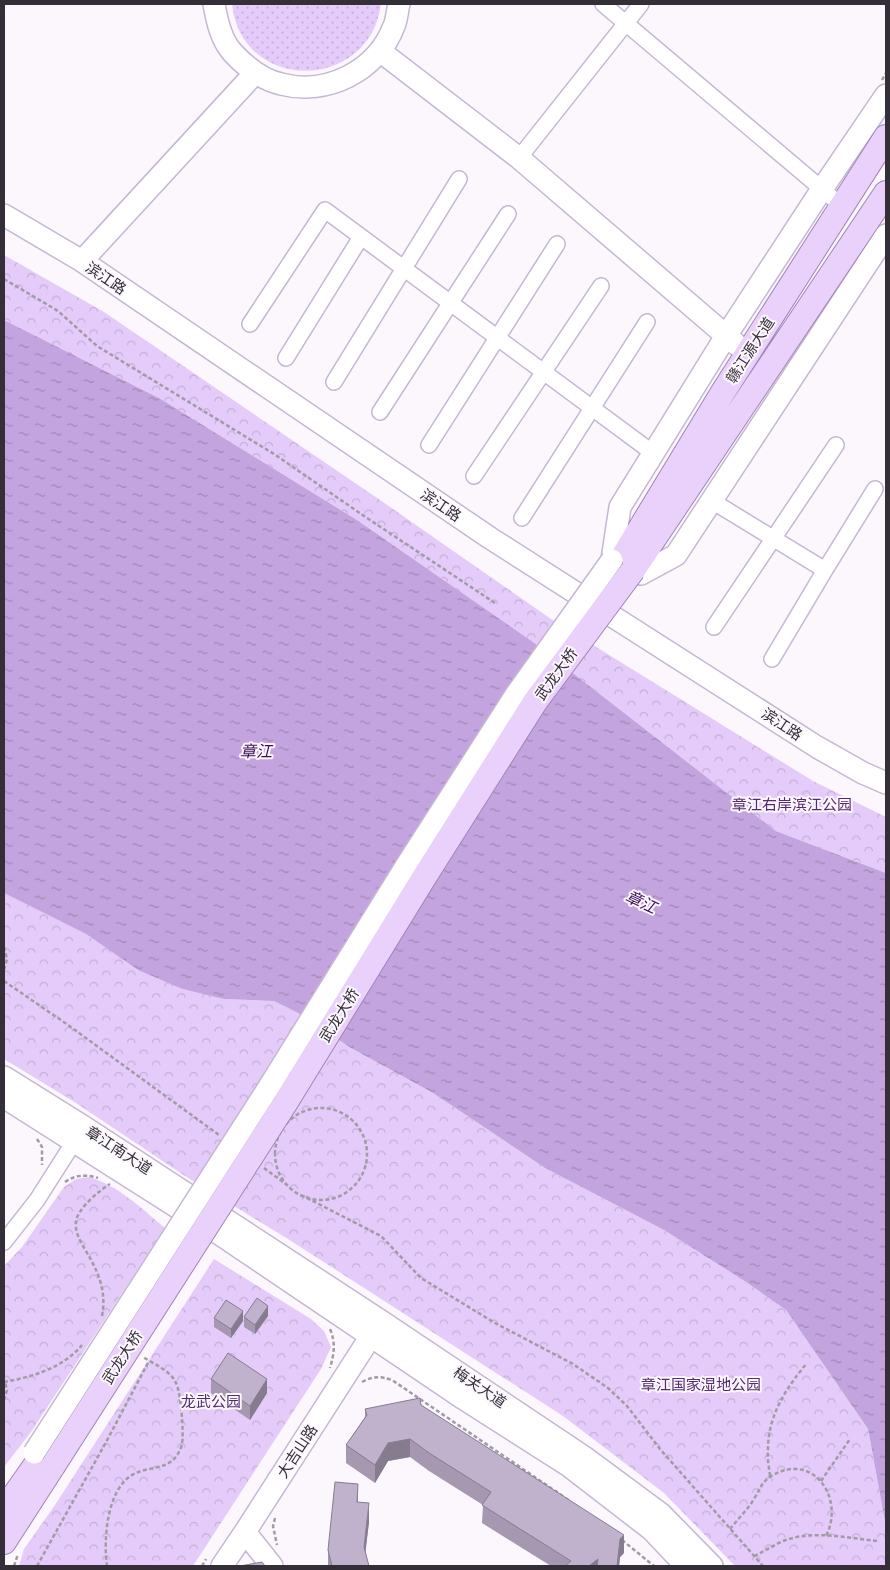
<svg xmlns="http://www.w3.org/2000/svg" width="890" height="1570" font-family="'Space Grotesk','Noto Sans SC',sans-serif">
<style>
.park{fill:url(#park-crowns)}
.garden{fill:url(#garden-dots)}
.water{fill:url(#water-ripples)}
.lines{fill:none;stroke-linecap:round;stroke-linejoin:round}
.street-casing{stroke:#c5b7d3;stroke-width:18}
.secondary-casing{stroke:#c5b7d3;stroke-width:24}
.primary-casing{stroke:#a084b6;stroke-width:26}
.path{stroke:#a19ca4;stroke-width:2.5;stroke-dasharray:4 2.5;stroke-linecap:butt}
.street{stroke:#fff;stroke-width:15}
.secondary{stroke:#fff;stroke-width:21}
.primary{stroke:#e9d1fc;stroke-width:24}
.secondary-bridge-casing{stroke:#c5b7d3;stroke-width:24;stroke-linecap:butt}
.primary-bridge-casing{stroke:#a084b6;stroke-width:26;stroke-linecap:butt}
.secondary-bridge{stroke:#fff;stroke-width:21}
.primary-bridge{stroke:#e9d1fc;stroke-width:24}
.wall{fill:#a598b0}
.shaded-wall{fill:#867c90}
.building{fill:#c0b1cd;stroke:#867c90}
.labels{text-anchor:middle;dominant-baseline:central;stroke-width:4;stroke-linejoin:round;paint-order:stroke}
.street-label{font-size:15px;fill:#342e39;stroke:#fbf7fd}
.park-label{font-size:15px;fill:#542a70;stroke:#fbf7fd}
.water-label{font-size:16px;font-style:italic;fill:#3c0f56;stroke:#fbf7fd}
</style>
<defs>
<pattern id="park-crowns" width="20" height="18" patternUnits="userSpaceOnUse" patternTransform="scale(1.25)"><rect width="20" height="18" fill="#e4cbfa"/><path d="M2 6a3 3 0 1 1 6 0M12 15a3 3 0 1 1 6 0" fill="none" stroke="#c4afd7"/></pattern>
<pattern id="garden-dots" width="8" height="8" patternUnits="userSpaceOnUse" patternTransform="scale(1.25)"><rect width="8" height="8" fill="#e4cbfa"/><path d="M2 2h.1M6 6h.1" fill="none" stroke="#c4afd7" stroke-width="1.8" stroke-linecap="round"/></pattern>
<pattern id="water-ripples" width="26" height="14" patternUnits="userSpaceOnUse" patternTransform="scale(1.25)"><rect width="26" height="14" fill="#c4a4df"/><path d="M2 4q2-2 4 0t4 0M15 11q2-2 4 0t4 0" fill="none" stroke="#a086b6"/></pattern>
</defs>
<rect width="100%" height="100%" fill="#fbf7fd"/>
<path class="park" d="M4 255 104 312 383 502 551 619 813 781 886 817V873L776 831 533 642 357 520 159 398 4 320Z
M4 893 86 934 138 970 224 999 274 1001 298 1013 351 1048 433 1093 545 1168 664 1230 746 1282 786 1310 868 1429 886 1527V1566H735L664 1493 563 1416 288 1239 185 1176 76 1103 4 1059Z
M89 1177C119 1186 141 1208 165 1228L31 1432 4 1467V1266L22 1247 64 1187 76 1179Z
M214 1259 311 1319 324 1331 331 1347 321 1369 193 1566H19L24 1549 55 1505Z"/>
<path class="garden" d="M232 4H381C369 93 241 93 232 4Z"/>
<path class="water" d="M4 320 159 398 357 520 533 642 776 831 886 873V1527L868 1429 786 1310 746 1282 664 1230 545 1168 433 1093 351 1048 298 1013 274 1001 224 999 183 989 138 970 86 934 4 893Z"/>
<g class="lines">
<g class="street-casing">
<path id="street" d="M603 4 842 206
M519 158 641 4
M250 324 325 210 653 453
M286 358 361 237
M334 382 459 179
M380 412 508 214
M429 445 557 244
M474 476 601 286
M712 501 825 570
M522 518 647 322
M714 627 836 445
M772 659 825 570 875 489
M4 1242 37 1200 79 1134"/>
</g>
<g class="secondary-casing">
<path id="secondary" d="M214 4C217 21 221 40 233 53 246 67 263 80 281 84 327 96 377 71 394 26 397 20 397 11 399 4
M380 51 519 158 737 345
M4 215 82 261 490 538 817 747 863 773 886 783
M82 261 255 73
M612 560 620 507 726 336 822 189 886 95
M641 574 676 555 886 235
M4 1077 84 1127 381 1321 584 1457 661 1514 712 1566
M4 1097 227 1239 464 1399 569 1466 652 1530 686 1566
M245 1532 272 1566
M222 1566 245 1532 371 1336"/>
</g>
<g class="primary-casing">
<path id="primary" d="M618 565 723 392 886 137
M633 570 886 193
M4 1510 35 1466
M4 1542 53 1466"/>
</g>
<path class="path" d="M882 80 886 73
M4 279 58 311 97 346 274 454 367 518 495 603
M4 947 7 959 4 970
M4 981 68 1025 219 1135
M275 1154a46 46 0 1 1 92 0a46 46 0 1 1-92 0Z
M37 1139 42 1147V1165
M264 1168 287 1185
M65 1182C75 1175 86 1174 98 1178
M301 1195 381 1236 421 1278 495 1323 573 1364 608 1388 627 1406 660 1449 763 1566
M102 1316C106 1296 101 1278 91 1260 85 1248 74 1235 76 1221 78 1208 100 1190 110 1184
M330 1329C336 1343 334 1354 330 1368
M4 1382C32 1377 63 1368 82 1345
M362 1382C373 1376 380 1376 392 1380L570 1501
M4 1400 7 1390 5 1382
M770 1476C769 1467 767 1458 768 1449 768 1416 786 1388 807 1363
M821 1481 850 1439
M275 1518 273 1526 277 1545
M730 1529C738 1519 748 1509 754 1499 760 1489 762 1481 773 1475 814 1452 845 1499 826 1536
M622 1540 654 1566
M754 1556C765 1551 775 1544 786 1540 814 1530 848 1538 877 1541
M14 1566 18 1554
M37 1566 105 1444 149 1361
M107 1566C103 1539 107 1485 136 1473 149 1467 165 1469 175 1458 178 1454 181 1449 182 1444 184 1433 181 1393 176 1383 171 1371 154 1364 143 1357
M202 1566 206 1559"/>
<use href="#street" class="street"/>
<use href="#secondary" class="secondary"/>
<use href="#primary" class="primary"/>
<g class="secondary-bridge-casing">
<path id="secondary-bridge" d="M34 1453 269 1087 406 866 517 693 612 560"/>
</g>
<g class="primary-bridge-casing">
<path id="primary-bridge" d="M53 1466 286 1102 425 876 535 702 633 570"/>
</g>
<use href="#secondary-bridge" class="secondary-bridge"/>
<use href="#primary-bridge" class="primary-bridge"/>
</g>
<path class="wall" d="M268 1316 255 1334 244 1327V1317Z
M214 1318 243 1321 231 1338 214 1327Z
M211 1379 267 1393 250 1420 211 1393Z
M421 1405 624 1553 620 1557 619 1566H551L482 1523 483 1505 429 1471 410 1457 388 1461 375 1483 346 1463V1445L365 1417V1409Z
M358 1502 369 1522 365 1552 369 1566H328V1550Z"/>
<path class="shaded-wall" d="M268 1306V1316L255 1334V1325Z
M243 1311V1321L231 1338V1329Z
M267 1379V1393L250 1420V1406Z
M410 1439V1457L388 1461 375 1483V1465L388 1443Z
M358 1484V1503L357 1502Z
M369 1503V1522L364 1565V1547Z
M624 1535V1553L620 1557 619 1566H617L620 1539Z
M598 1559V1566H589Z"/>
<path class="building" d="M257 1298 268 1306 255 1325 244 1317Z
M226 1300 243 1311 231 1329 214 1318Z
M228 1353 267 1379 250 1406 211 1379Z
M420 1398 421 1405 624 1535 620 1539 617 1566H597L598 1559 589 1566H565L571 1561 482 1505 491 1492 429 1453 410 1439 388 1443 375 1465 346 1445 367 1415 365 1409Z
M335 1482 358 1484 357 1502 369 1503 364 1547 369 1566H332L328 1550Z
M262 1562 265 1566H240Z"/>
<g class="labels">
<g class="street-label">
<text transform="translate(106 278) rotate(34)">滨江路</text>
<text transform="translate(750 350) rotate(-57)">赣江源大道</text>
<text transform="translate(441 505) rotate(34)">滨江路</text>
<text transform="translate(556 674) rotate(-54)">武龙大桥</text>
<text transform="translate(782 724) rotate(33)">滨江路</text>
<text transform="translate(339 1015) rotate(-58)">武龙大桥</text>
<text transform="translate(119 1150) rotate(33)">章江南大道</text>
<text transform="translate(122 1357) rotate(-57)">武龙大桥</text>
<text transform="translate(480 1387) rotate(34)">梅关大道</text>
<text transform="translate(297 1451) rotate(-57)">大吉山路</text>
</g>
<g class="park-label">
<text x="792" y="804">章江右岸滨江公园</text>
<text x="701" y="1384">章江国家湿地公园</text>
<text x="211" y="1401">龙武公园</text>
</g>
<g class="water-label">
<text x="256" y="751">章江</text>
<text transform="translate(641 902) rotate(25)">章江</text>
</g>
</g>
<rect width="890" height="1570" fill="none" stroke="#342e39" stroke-width="10"/>
</svg>
